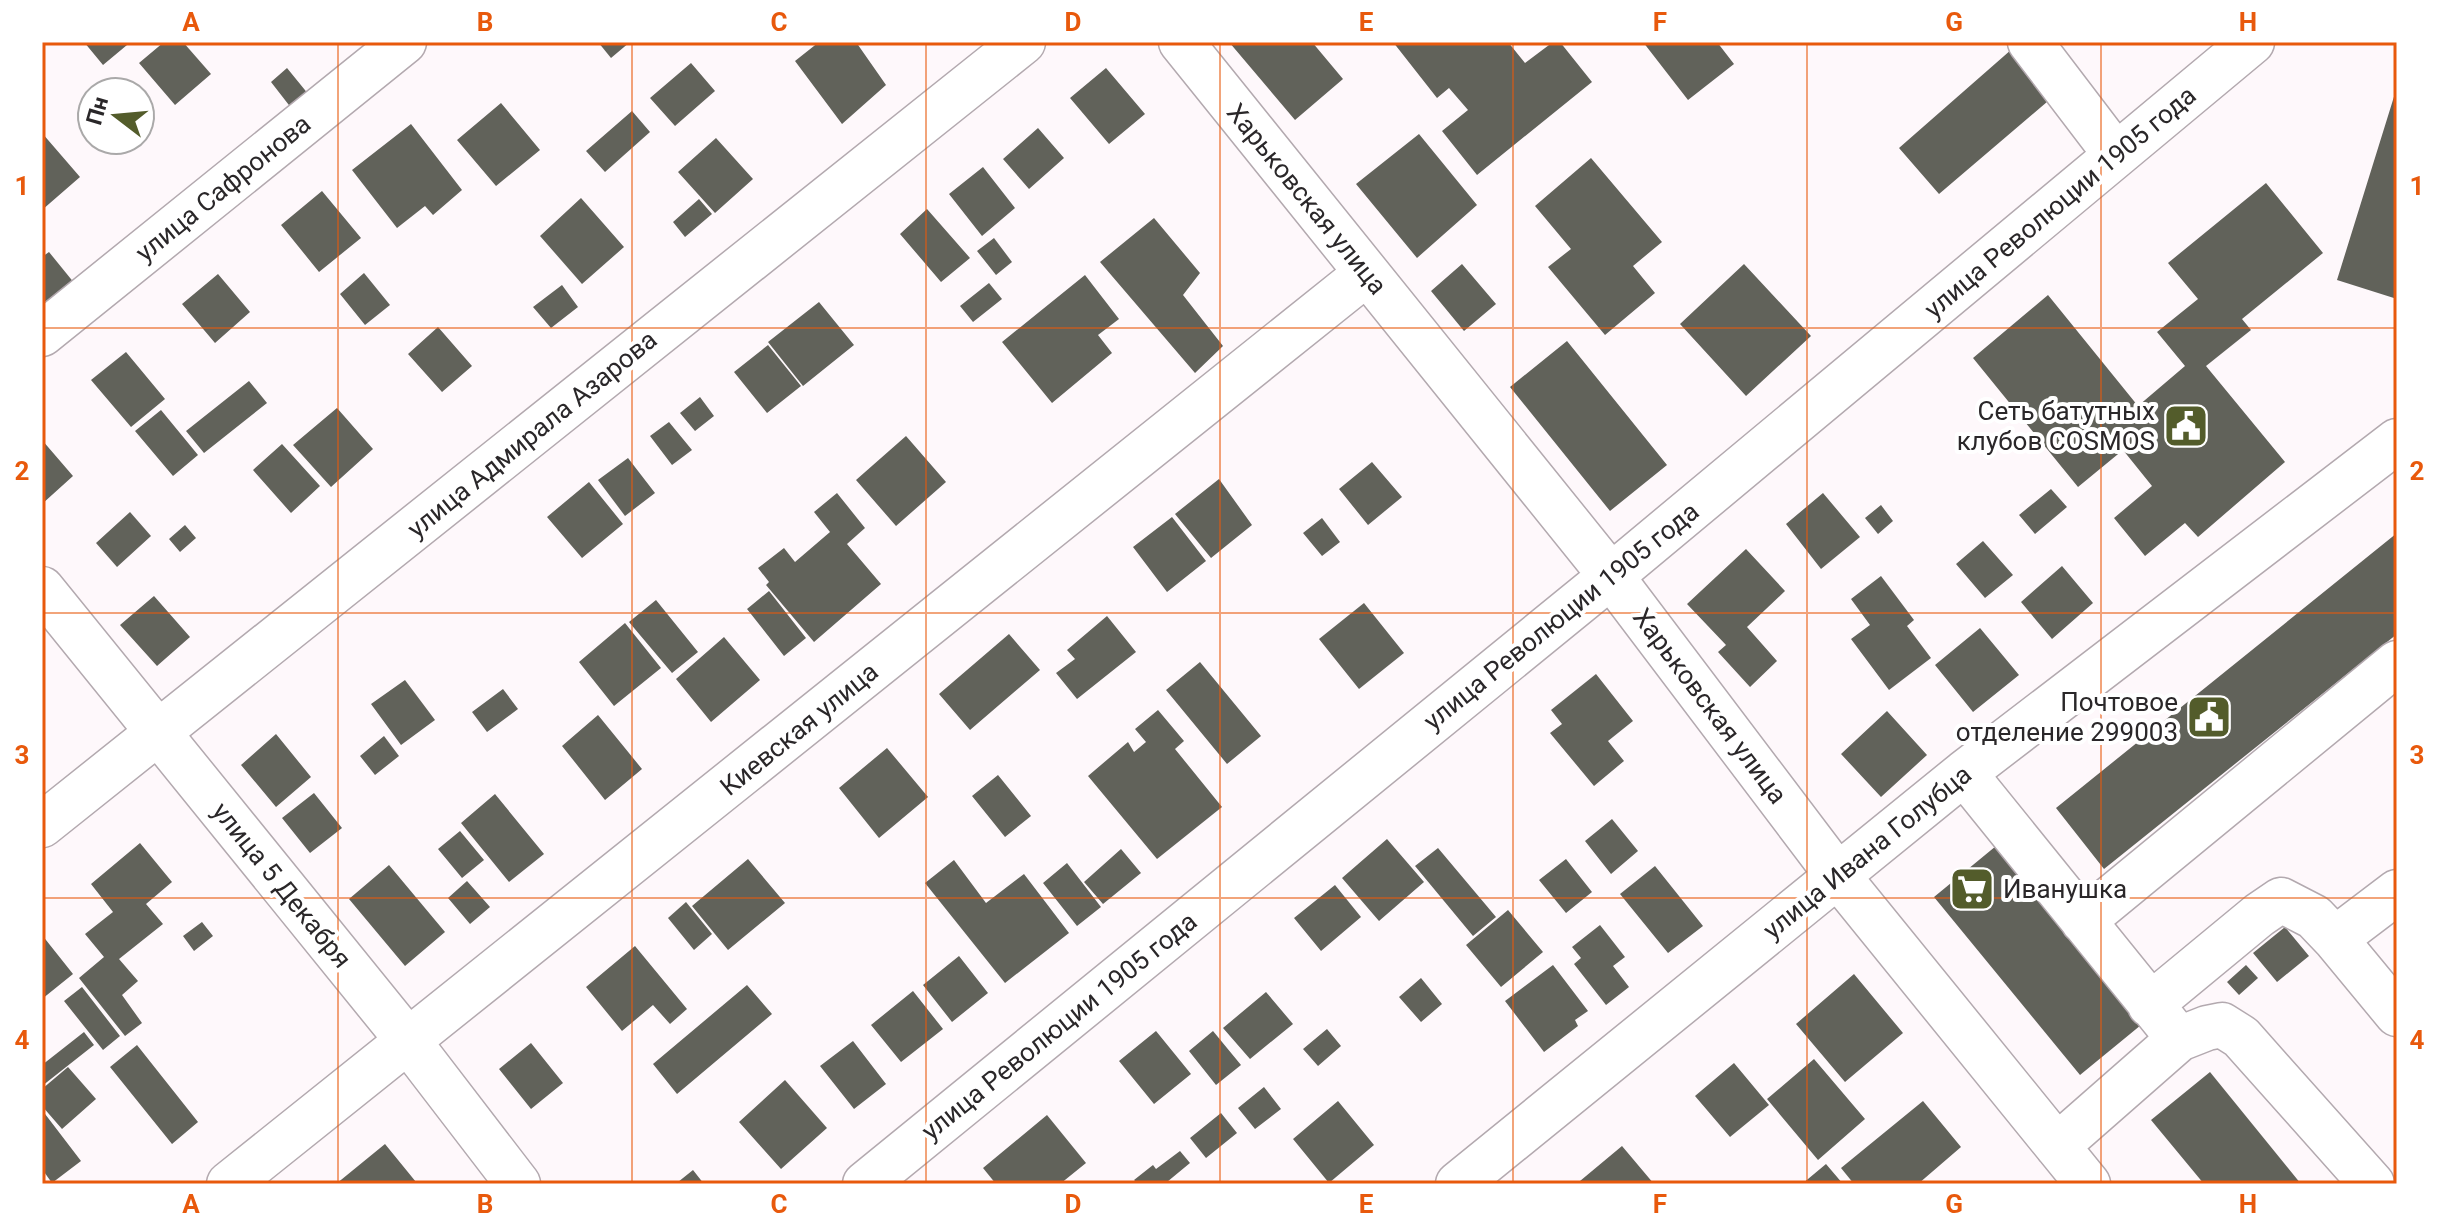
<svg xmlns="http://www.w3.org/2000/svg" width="2439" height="1226" font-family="Roboto,sans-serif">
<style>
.building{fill:#61625a}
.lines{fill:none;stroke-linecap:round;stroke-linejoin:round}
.minor-casing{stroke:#b3a9af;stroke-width:47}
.minor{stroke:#fff;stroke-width:44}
.grid{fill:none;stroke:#e8590c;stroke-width:2;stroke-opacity:0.55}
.labels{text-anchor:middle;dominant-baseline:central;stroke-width:8;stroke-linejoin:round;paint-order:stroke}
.street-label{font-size:26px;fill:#2a2729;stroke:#fff}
.poi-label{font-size:26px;fill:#2a2729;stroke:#fff;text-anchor:end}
.neatline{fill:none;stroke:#e8590c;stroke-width:3}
.grid-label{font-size:26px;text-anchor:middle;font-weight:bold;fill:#e8590c}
</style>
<rect width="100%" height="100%" fill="#fef8fb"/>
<path class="building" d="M84 42H125L127 45 103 65Z
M164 42H183L211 74 175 105 139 63Z
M598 42H630L611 58Z
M819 42H856L886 85 842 124 795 61Z
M1229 42H1312L1343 79 1295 120Z
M1393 42H1508L1525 63 1553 42H1560L1592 82 1477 175 1442 131 1468 110 1449 88 1437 98Z
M1643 42H1717L1734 64 1688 100Z
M2020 42 2061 90 1939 194 1899 148Z
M691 63 715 91 675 126 650 98Z
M287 68 309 95 292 109 271 82Z
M1106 68 1145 114 1109 144 1070 98Z
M2397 87V299L2337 280Z
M501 103 540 150 496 186 457 140Z
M632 111 650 132 605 172 586 151Z
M411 124 462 190 433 215 425 206 397 228 352 170Z
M1038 128 1064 158 1029 189 1003 159Z
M42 133 80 177 42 210Z
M1419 134 1477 205 1417 258 1356 184Z
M716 138 753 179 715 213 678 172Z
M1591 158 1662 242 1633 266 1655 293 1605 335 1548 267 1571 249 1535 206Z
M983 167 1015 208 982 236 949 194Z
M2266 183 2323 253 2242 319 2251 330 2206 366 2285 462 2198 537 2185 523 2145 556 2114 518 2152 486 2123 450 2078 487 1973 358 2048 295 2138 406 2185 366 2157 332 2198 299 2168 263Z
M322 191 361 238 319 272 281 225Z
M581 198 624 247 582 284 540 236Z
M699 199 712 214 685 237 673 222Z
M927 209 970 258 941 282 900 234Z
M1154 218 1200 273 1183 295 1223 346 1195 373 1100 262Z
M994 238 1012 262 996 275 977 251Z
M49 252 75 284 42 310V257Z
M1462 264 1496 304 1464 331 1431 291Z
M1744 264 1811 336 1746 396 1680 324Z
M364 273 390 305 365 325 340 294Z
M218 274 250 312 215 343 182 304Z
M1085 275 1119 319 1098 335 1112 353 1052 403 1002 342Z
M989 283 1002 299 973 322 960 306Z
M562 285 578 307 551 328 533 307Z
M819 302 854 345 803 386 768 342Z
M438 327 472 366 442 392 408 354Z
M1567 341 1667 465 1610 511 1510 387Z
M768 345 801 386 767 413 734 372Z
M126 352 165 399 131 427 91 380Z
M249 381 267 403 204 453 186 431Z
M700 397 714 416 695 431 680 413Z
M337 408 373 449 331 487 293 445Z
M161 410 198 455 173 476 135 431Z
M669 422 692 450 672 465 650 436Z
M906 436 946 482 896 526 856 480Z
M42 440 73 476 42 504Z
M282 444 320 486 291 513 253 470Z
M628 458 655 493 625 516 598 480Z
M1372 462 1402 497 1368 525 1339 489Z
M1219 479 1252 525 1211 558 1175 514Z
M589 482 623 524 582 558 547 517Z
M2051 489 2067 507 2035 534 2019 515Z
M837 493 865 528 847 544 881 584 814 642 766 585 769 582 758 568 784 548 795 562 830 532 814 512Z
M1823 493 1860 537 1821 569 1786 524Z
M1881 505 1893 521 1878 534 1865 518Z
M130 512 151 536 117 567 96 543Z
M1172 517 1206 561 1167 592 1133 547Z
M1322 518 1340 542 1322 556 1303 533Z
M185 525 196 538 180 552 169 539Z
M2397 533V634L2104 869 2056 808Z
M1983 541 2013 575 1985 598 1956 564Z
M1746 549 1785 591 1747 627 1777 661 1750 687 1718 652 1726 645 1687 604Z
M2062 566 2093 603 2052 639 2021 602Z
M1881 576 1914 620 1907 626 1931 658 1889 690 1851 639 1870 625 1851 599Z
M769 591 806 638 784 656 747 609Z
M154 596 190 637 157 666 120 625Z
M656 600 698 652 672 673 629 622Z
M1364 603 1404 653 1359 689 1319 639Z
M1107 616 1136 652 1077 699 1056 673 1075 659 1067 650Z
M625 623 661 668 614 706 579 662Z
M1980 628 2019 675 1973 712 1935 665Z
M1009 634 1040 670 970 730 939 694Z
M724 637 760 680 711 722 676 679Z
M1200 662 1261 736 1227 764 1166 690Z
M1596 674 1633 721 1608 741 1624 761 1594 786 1550 733 1562 724 1551 710Z
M405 680 435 720 401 745 371 704Z
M503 689 518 709 487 732 472 712Z
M1158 710 1184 741 1175 749 1222 807 1157 859 1088 776 1128 742 1134 752 1146 742 1135 729Z
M1887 711 1927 755 1881 797 1841 754Z
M598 715 642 769 605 800 562 746Z
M276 734 311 777 276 807 241 765Z
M384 736 399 756 375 775 360 756Z
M887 748 928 797 879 838 839 788Z
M998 775 1031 816 1005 837 972 796Z
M314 793 342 828 310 853 282 818Z
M495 794 544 854 509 882 461 823Z
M1612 819 1638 851 1611 874 1585 841Z
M460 831 484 860 462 878 438 849Z
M1387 839 1424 882 1379 921 1342 878Z
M140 843 172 882 146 904 163 924 119 959 138 981 122 995 142 1023 125 1036 79 978 104 957 85 934 113 912 91 884Z
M1996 846 2141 1025 2080 1075 1934 897Z
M1438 848 1496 917 1473 936 1415 866Z
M1121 849 1141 873 1103 904 1084 882Z
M748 859 785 903 728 950 692 906Z
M1566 859 1592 892 1566 913 1539 880Z
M954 860 986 903 1024 874 1069 933 1005 983 925 883Z
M1067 863 1101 907 1077 926 1043 883Z
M389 865 445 932 405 966 349 899Z
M1655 866 1703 926 1668 953 1620 894Z
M467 881 490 907 470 924 448 898Z
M1335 885 1361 917 1321 951 1294 918Z
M686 902 712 934 694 950 668 918Z
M1508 910 1543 952 1501 987 1466 945Z
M202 922 213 936 194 951 183 936Z
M1600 925 1625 957 1613 966 1629 987 1606 1005 1574 964 1581 958 1572 947Z
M2285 927 2309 956 2277 982 2253 953Z
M42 935 73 974 42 999Z
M635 946 687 1009 670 1024 653 1005 622 1031 586 987Z
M959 956 988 993 952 1022 923 985Z
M1553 965 1588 1011 1575 1020 1578 1026 1544 1052 1505 1001Z
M2246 965 2258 978 2239 995 2227 982Z
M1854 974 1903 1033 1845 1082 1796 1024Z
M1421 978 1442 1004 1421 1022 1399 997Z
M747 985 772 1014 677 1094 653 1064Z
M82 987 120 1036 103 1050 64 1001Z
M913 991 943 1029 901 1062 871 1025Z
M1266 992 1293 1024 1250 1059 1223 1028Z
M1327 1029 1341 1046 1318 1066 1303 1049Z
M1156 1031 1191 1074 1154 1104 1119 1061Z
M1213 1031 1241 1065 1216 1085 1189 1051Z
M84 1032 94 1045 42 1086V1065Z
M853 1041 886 1084 854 1109 820 1066Z
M531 1043 563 1083 531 1109 499 1069Z
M137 1045 198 1122 172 1144 110 1067Z
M1814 1059 1865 1119 1818 1160 1767 1099Z
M1734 1063 1769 1105 1730 1137 1695 1096Z
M68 1067 96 1099 62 1129 42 1106V1089Z
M2210 1072 2301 1184H2204L2151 1120Z
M785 1080 827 1128 781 1169 739 1122Z
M1264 1087 1281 1109 1255 1129 1238 1108Z
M1338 1101 1374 1145 1329 1183 1293 1139Z
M1923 1101 1961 1147 1918 1184H1854L1841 1168Z
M42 1110 81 1161 52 1183 42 1169Z
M1221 1113 1237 1133 1206 1158 1190 1138Z
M1047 1115 1086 1163 1060 1184H996L983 1168Z
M385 1144 416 1182 414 1184H336Z
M1622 1146 1654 1184H1582L1580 1181Z
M1180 1151 1190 1163 1167 1182 1168 1184H1138L1134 1180 1153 1165 1156 1169Z
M1826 1164 1843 1184H1802Z
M693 1170 704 1184H679L678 1182Z"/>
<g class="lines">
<g class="minor-casing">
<path id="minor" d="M1181 42 1611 576 1838 876 2088 1184
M2030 42 2116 155
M42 334 404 42
M42 589 409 1042 518 1184
M1964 773 2179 1039
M42 825 1023 42
M2083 921 2397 663
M2335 939 2397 1014
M2150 1005 2259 915 2281 900 2314 917 2335 939 2397 892
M2057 1146 2179 1039 2207 1028 2222 1025 2241 1037 2372 1184
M229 1184 1367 273
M865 1184 1611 576 2252 42
M1458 1184 1964 773 2397 441"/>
</g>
<use href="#minor" class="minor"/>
</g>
<path class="grid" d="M338 42V1184M632 42V1184M926 42V1184M1220 42V1184M1513 42V1184M1807 42V1184M2101 42V1184M42 328H2397M42 613H2397M42 898H2397"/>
<defs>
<g id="civic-square" transform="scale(2.3)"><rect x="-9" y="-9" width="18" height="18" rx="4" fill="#535c2b" stroke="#fff"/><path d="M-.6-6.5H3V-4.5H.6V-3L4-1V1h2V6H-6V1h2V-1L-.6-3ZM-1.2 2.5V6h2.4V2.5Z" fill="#fff"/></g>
<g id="supermarket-square" transform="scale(2.3)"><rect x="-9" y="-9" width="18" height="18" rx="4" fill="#535c2b" stroke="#fff"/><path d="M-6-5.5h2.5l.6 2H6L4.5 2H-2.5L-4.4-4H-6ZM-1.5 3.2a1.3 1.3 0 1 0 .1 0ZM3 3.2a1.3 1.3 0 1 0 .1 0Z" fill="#fff"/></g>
</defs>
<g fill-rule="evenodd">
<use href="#civic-square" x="2186" y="426"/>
<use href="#civic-square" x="2209" y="717"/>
<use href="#supermarket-square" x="1972" y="889"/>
</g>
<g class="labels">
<g class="street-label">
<text transform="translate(223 188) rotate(-39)">улица Сафронова</text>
<text transform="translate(1307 199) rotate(51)">Харьковская улица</text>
<text transform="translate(2060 202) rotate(-40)">улица Революции 1905 года</text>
<text transform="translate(532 434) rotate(-39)">улица Адмирала Азарова</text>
<text transform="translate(1561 616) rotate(-39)">улица Революции 1905 года</text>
<text transform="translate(1710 706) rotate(53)">Харьковская улица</text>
<text transform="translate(799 729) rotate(-39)">Киевская улица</text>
<text transform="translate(1867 852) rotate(-39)">улица Ивана Голубца</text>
<text transform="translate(282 885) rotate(51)">улица 5 Декабря</text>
<text transform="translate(1059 1026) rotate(-39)">улица Революции 1905 года</text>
</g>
<g class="poi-label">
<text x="2155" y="411">Сеть батутных<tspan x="2155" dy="30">клубов COSMOS</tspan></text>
<text x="2178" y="702">Почтовое<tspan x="2178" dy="30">отделение 299003</tspan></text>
<text x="2003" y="889" text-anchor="start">Иванушка</text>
</g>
</g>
<rect width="2439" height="1226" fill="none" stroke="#ffffff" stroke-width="88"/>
<g transform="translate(116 116) rotate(286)"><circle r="38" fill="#ffffff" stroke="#aaa9a9" stroke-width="2"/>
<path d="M0-6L14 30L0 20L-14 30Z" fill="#535c2b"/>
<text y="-12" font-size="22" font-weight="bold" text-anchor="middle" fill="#2a2729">Пн</text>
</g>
<rect x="44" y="44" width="2351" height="1138" class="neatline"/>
<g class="grid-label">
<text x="191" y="31">A</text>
<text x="485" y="31">B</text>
<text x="779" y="31">C</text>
<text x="1073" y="31">D</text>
<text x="1366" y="31">E</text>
<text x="1660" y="31">F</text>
<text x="1954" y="31">G</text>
<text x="2248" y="31">H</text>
<text x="22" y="195">1</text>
<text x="2417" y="195">1</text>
<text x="22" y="480">2</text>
<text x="2417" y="480">2</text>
<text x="22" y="764">3</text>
<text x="2417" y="764">3</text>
<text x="22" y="1049">4</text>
<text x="2417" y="1049">4</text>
<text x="191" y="1213">A</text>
<text x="485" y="1213">B</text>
<text x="779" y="1213">C</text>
<text x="1073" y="1213">D</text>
<text x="1366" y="1213">E</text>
<text x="1660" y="1213">F</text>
<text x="1954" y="1213">G</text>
<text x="2248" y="1213">H</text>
</g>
</svg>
